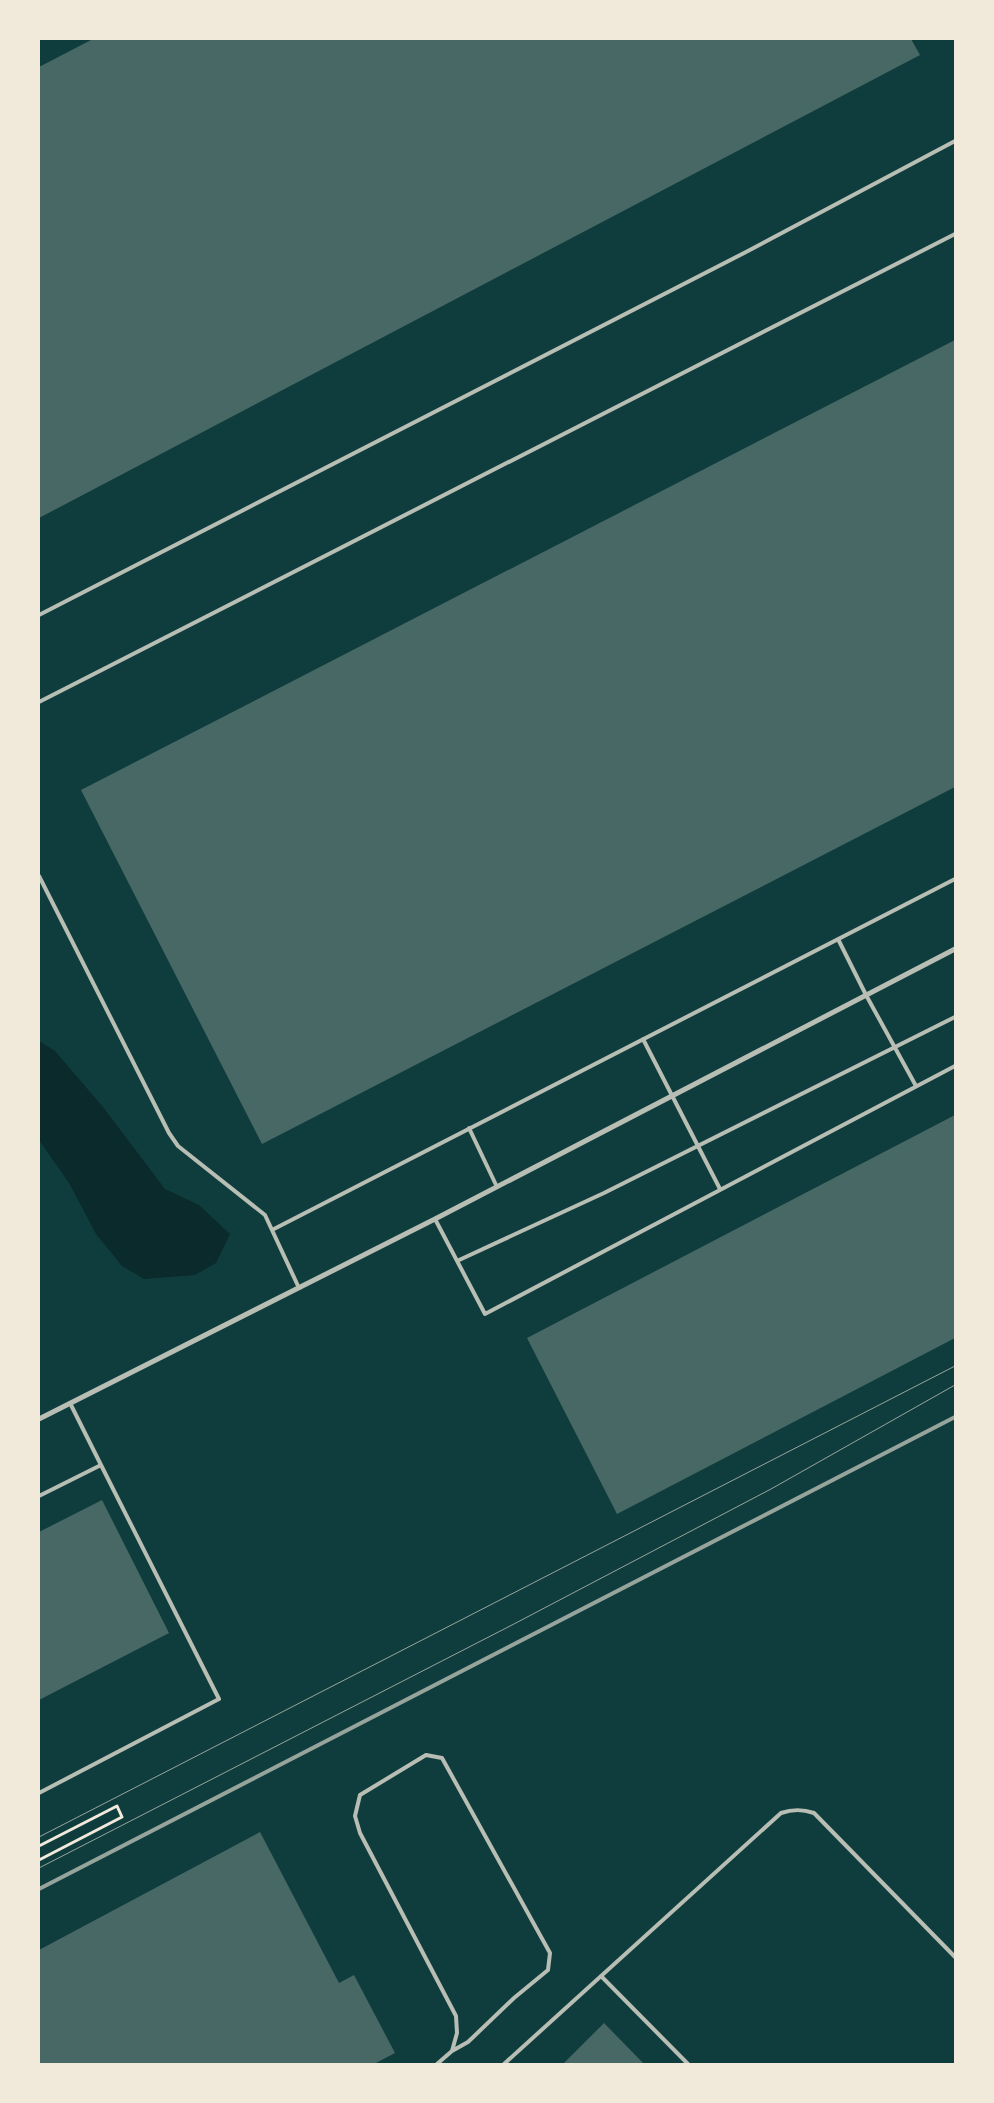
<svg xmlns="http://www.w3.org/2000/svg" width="994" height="2103" font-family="'Alegreya Sans',sans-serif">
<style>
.water{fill:#0a2a2b}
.building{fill:#486865}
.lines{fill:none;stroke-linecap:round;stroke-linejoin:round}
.path{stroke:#f1e9da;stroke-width:3}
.service{stroke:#b8beb3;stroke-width:4}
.minor{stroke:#b8beb3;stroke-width:5}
.tram{stroke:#97a49c;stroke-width:1}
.rail{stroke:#97a49c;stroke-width:4}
</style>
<rect width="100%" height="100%" fill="#0f3d3e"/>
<path class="water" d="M39 1041 55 1051 103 1107 165 1189 199 1205 230 1234 216 1263 195 1275 144 1279 122 1266 96 1234 69 1183 39 1140Z"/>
<path class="building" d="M93 39H911L920 55 39 518V67Z
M955 340V787L262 1144 81 790Z
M955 1115V1338L617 1514 527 1338Z
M102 1500 169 1633 39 1700V1532Z
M260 1832 339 1983 354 1975 395 2053 374 2064H39V1950Z
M604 2023 644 2064H563Z"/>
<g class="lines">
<path class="path" d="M39 1846 117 1806 122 1817 39 1860"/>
<path class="service" d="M39 615 746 252 955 141
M39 702 955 234
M39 876 169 1133 178 1146 265 1215 299 1288
M838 939 866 995 916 1086
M643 1039 720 1189
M469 1128 497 1187
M435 1219 485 1314 955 1066
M272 1230 955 879
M457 1261 604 1193 955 1017
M39 1496 101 1465 70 1403
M39 1793 219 1699 101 1465
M601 1976 688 2064
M437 2064 452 2051 468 2042 514 1998 548 1970 550 1953 442 1758 426 1755 360 1795 355 1816 360 1833 456 2016 457 2033 452 2051
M504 2064 781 1813C793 1809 802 1809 814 1813L955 1957"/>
<path class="minor" d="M39 1419 435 1219 955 949"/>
<path class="tram" d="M39 1837 955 1366
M39 1868 512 1625 771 1489 955 1385"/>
<path class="rail" d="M39 1889 955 1417"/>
</g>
<rect width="994" height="2103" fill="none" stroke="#f1e9da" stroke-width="80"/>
</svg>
